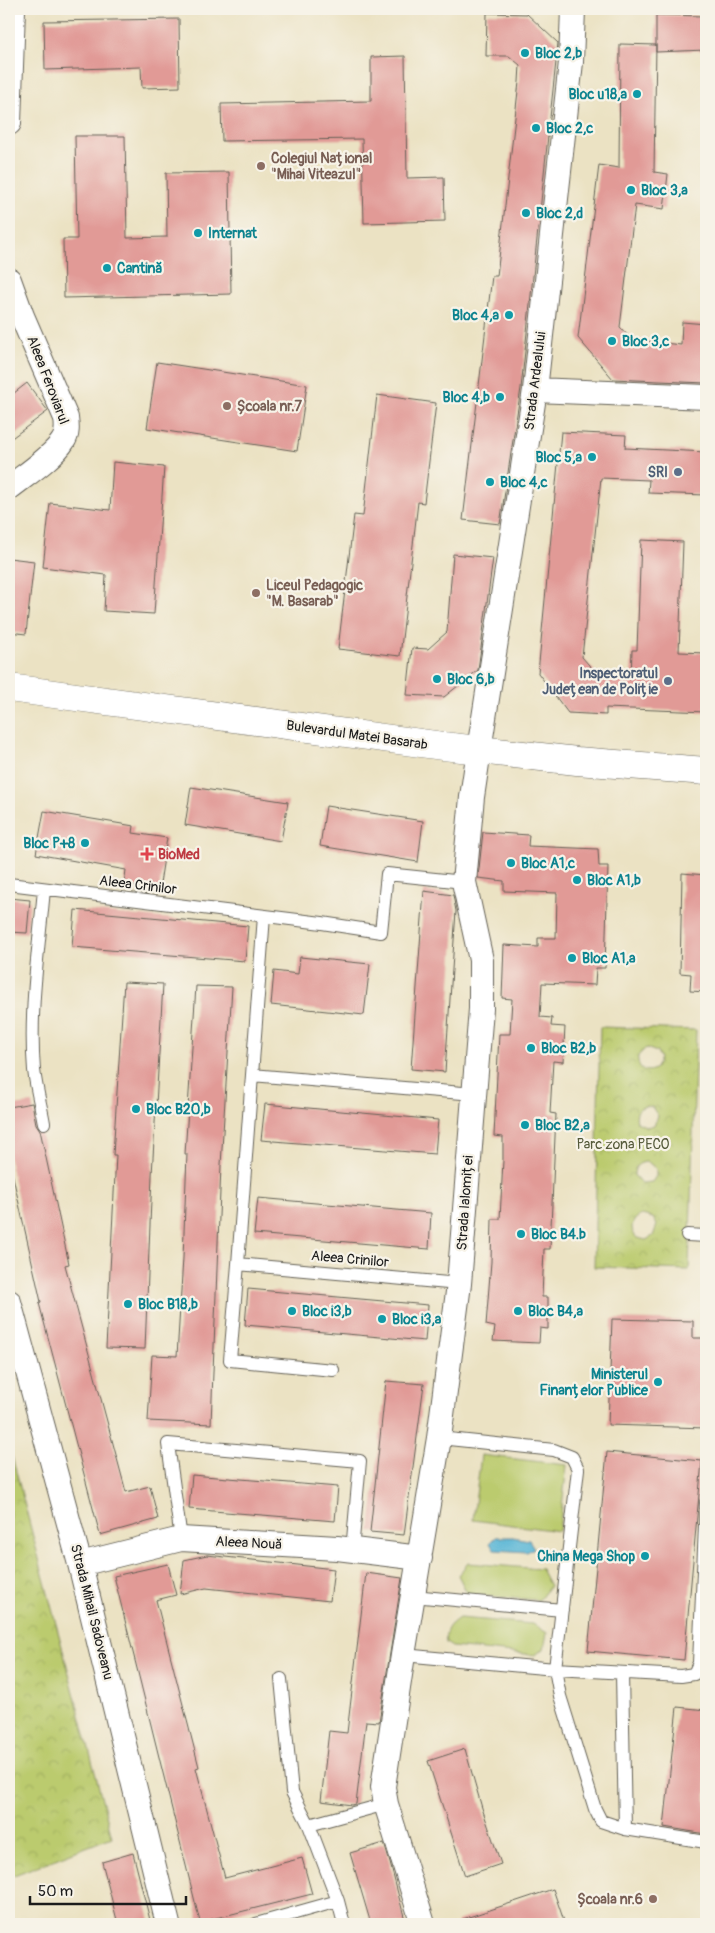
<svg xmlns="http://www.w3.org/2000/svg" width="715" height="1933" font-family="Pangolin,sans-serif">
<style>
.park{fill:url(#park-crowns);stroke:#6c7445;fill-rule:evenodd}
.garden{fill:#bbcb6e;stroke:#6c7445}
.water{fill:#58b6d6;stroke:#3a6979}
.building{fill:#e19a96}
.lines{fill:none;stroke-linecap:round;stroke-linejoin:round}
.lane-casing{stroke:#646156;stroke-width:14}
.street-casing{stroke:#646156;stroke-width:26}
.primary-casing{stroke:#646156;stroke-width:29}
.lane{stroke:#fff;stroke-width:12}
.street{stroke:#fff;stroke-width:24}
.primary{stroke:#fff;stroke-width:28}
.culture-dot{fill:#0f9aa8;stroke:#f7f3e8;stroke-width:2}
.education-dot{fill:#8d6e63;stroke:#f7f3e8;stroke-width:2}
.service-dot{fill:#5c6f8a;stroke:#f7f3e8;stroke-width:2}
.health-dot{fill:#e0444e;stroke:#f7f3e8;stroke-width:2}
.labels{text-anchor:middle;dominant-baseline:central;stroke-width:4.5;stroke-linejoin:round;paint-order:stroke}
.culture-label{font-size:14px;font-weight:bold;fill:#0d838f;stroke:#f7f3e8;text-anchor:start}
.education-label{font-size:14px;font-weight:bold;fill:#785e54;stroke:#f7f3e8;text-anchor:start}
.street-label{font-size:14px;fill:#1c1c1c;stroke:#f7f3e8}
.service-label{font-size:14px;font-weight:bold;fill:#4e5e75;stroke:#f7f3e8;text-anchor:end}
.health-label{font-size:14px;font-weight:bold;fill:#be3a42;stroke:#f7f3e8;text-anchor:start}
.park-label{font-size:14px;fill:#545939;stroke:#f7f3e8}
</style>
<defs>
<pattern id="park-crowns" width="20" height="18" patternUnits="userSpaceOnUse" patternTransform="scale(1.25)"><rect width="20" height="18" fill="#bbcb6e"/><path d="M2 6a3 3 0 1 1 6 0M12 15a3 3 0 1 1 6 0" fill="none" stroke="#a0ae5f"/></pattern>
</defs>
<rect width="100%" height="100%" fill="#f7f3e8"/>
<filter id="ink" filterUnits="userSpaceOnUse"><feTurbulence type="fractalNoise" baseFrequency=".02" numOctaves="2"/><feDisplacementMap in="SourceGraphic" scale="10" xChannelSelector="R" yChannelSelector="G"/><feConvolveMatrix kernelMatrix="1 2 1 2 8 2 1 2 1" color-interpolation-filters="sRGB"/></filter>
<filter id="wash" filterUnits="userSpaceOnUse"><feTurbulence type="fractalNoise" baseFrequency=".0096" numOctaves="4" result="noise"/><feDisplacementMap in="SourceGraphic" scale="20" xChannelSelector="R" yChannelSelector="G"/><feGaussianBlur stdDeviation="1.12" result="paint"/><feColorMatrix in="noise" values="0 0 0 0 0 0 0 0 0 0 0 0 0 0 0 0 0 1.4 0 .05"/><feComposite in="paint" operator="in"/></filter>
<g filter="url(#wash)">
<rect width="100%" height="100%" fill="#ebe2c3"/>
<path class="park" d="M600 1027 696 1030 689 1270 594 1267ZM646 1048 657 1052 660 1058 656 1068C646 1075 636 1068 638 1056ZM646 1106 652 1107 658 1116 654 1125 647 1127 637 1122C635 1114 637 1108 646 1106ZM648 1162 656 1169V1176L652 1182 641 1183 634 1175C634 1166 639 1162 648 1162ZM642 1215 653 1218 657 1225 653 1236 646 1240 637 1238C629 1230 631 1219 642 1215Z
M9 1445 112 1837 9 1877Z"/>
<path class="garden" d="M481 1455 567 1465 559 1531 473 1520Z
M468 1563 541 1569 550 1586 539 1600 468 1595 458 1575Z
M459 1618 533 1624 547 1633 544 1649 535 1655 452 1647 446 1643C444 1630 449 1625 459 1618Z"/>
<path class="water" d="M496 1537H513L529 1540 534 1548 527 1552 494 1550 490 1543Z"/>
<g id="blocks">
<path class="building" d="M487 13 527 14 558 43 521 388 500 524 463 520 492 276H497L519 82 520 65 509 56H486Z
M656 15 706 16V50L656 52Z
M179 19 180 87 142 88 141 67 45 70 44 21Z
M620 44 656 45 654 172 668 174 664 209 635 205 620 327 631 339 681 345 682 322 706 324V383L613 379 578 338 599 165 619 168Z
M405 56 407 178 444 177 445 221 364 223 362 139 222 141 221 104 371 101V57Z
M75 136H125L127 238 167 237 166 173 229 172 231 294 64 298 63 239H77Z
M157 362 307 385 297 451 147 428Z
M27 383 48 411 9 440V397Z
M377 395 436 403 424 503 418 502 400 656 338 649 354 515 363 516Z
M561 432 626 435 625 448 706 452V495L648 493 649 480 601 478 582 657 595 672 631 679 632 650H637L641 540 683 542 679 652 706 653V712L606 708V715L568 713 538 673Z
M113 462 164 467 154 614 104 611 106 575 43 567 50 503 110 510Z
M453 554 493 558 478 670 444 697 407 695 412 648 428 649 447 632Z
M9 558 34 561 26 634 9 632Z
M191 787 288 802 281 841 185 825Z
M326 806 423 821 418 862 320 846Z
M44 811 134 826 133 833 167 838 159 890 124 885 126 870 36 854Z
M483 832 529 835 528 846 598 849 599 866H608L605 968H596L595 985 542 983 540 1017 552 1018 551 1026 565 1027 563 1062 553 1061 550 1113 556 1114 550 1249H544L542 1297H548V1329L540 1328 539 1343 493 1341 495 1327 486 1325 491 1262 492 1219H500L503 1160V1137L494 1136 499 1034H510L512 999 502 998 504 945 538 947V938H556L557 893 504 891V881L478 878Z
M682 873 706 875V992L690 991 691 974 680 973Z
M424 891 453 895 456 911 445 1072 411 1069Z
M9 898 30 900 27 933 9 932Z
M75 910 248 926 245 961 72 947Z
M300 957 370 964 364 1015 271 1005 274 971 298 974Z
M124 982 163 984 152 1175 145 1349 106 1348 116 1155H113Z
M196 986 232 987 221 1165 211 1424 148 1421 152 1355 177 1356 183 1258 187 1154H185Z
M32 1103 36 1124 40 1130 69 1264 65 1265 126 1492 150 1486 158 1519 100 1535 39 1303 41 1302 9 1159V1107Z
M265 1104 438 1120 435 1154 261 1140Z
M258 1198 431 1213 429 1249 254 1234Z
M248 1289 428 1305 425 1341 245 1325Z
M612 1319 693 1321V1338H706V1428L608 1425Z
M386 1381 424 1384 404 1535 370 1532Z
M607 1452 702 1461 684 1660 588 1651Z
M192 1475 338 1487 335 1521 189 1509Z
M207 1555 334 1569 330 1601 206 1588 180 1594 184 1560Z
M168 1564 176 1595 156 1600 199 1767 196 1768 225 1878 302 1858 312 1894 200 1922 114 1576Z
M366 1573 402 1578 379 1722 366 1721 356 1804 352 1805 321 1801 329 1731 347 1733Z
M677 1707 706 1710V1834L664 1827Z
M465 1749 482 1808 501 1864 465 1876 428 1761Z
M384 1843 390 1863 406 1924H371L350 1853Z
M133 1853 151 1924H118L102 1862Z
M553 1889 565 1924H457V1921Z"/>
</g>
</g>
<g filter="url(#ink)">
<use href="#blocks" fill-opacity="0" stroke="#646156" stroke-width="1"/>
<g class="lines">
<g class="lane-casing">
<path id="lane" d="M9 884 322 923 381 932 387 874 464 882
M44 889C39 948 29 1010 34 1070 36 1088 41 1106 44 1123
M264 916 252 1075 474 1094
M252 1075 238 1264 459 1284
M687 1235 706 1236
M238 1264 230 1360 333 1370
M439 1438 554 1450 572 1457 578 1469 555 1669 560 1696 595 1809 601 1821 625 1829 706 1842
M181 1539 168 1444 360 1461 352 1551
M413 1596 562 1610
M403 1655 555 1669 681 1676 694 1674 699 1663 706 1503
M622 1673 625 1829
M281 1679 292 1792 309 1825 386 1804
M309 1825 338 1901
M256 1924 338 1901 344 1924"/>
</g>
<g class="street-casing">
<path id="street" d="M9 123 13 9
M9 280 22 316 66 418C67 426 68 434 63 441 53 457 24 476 9 488
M535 390 706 397
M9 1302 80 1564 168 1924
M80 1564 181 1539 337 1548 420 1558
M423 1924 386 1804 383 1787 403 1655 439 1438 459 1284 481 1009V960L464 882 472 797 479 750 535 390 571 62 573 9"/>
</g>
<g class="primary-casing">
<path id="primary" d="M9 688 443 746 577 761 706 771"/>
</g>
<use href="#lane" class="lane"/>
<use href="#street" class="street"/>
<use href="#primary" class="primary"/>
</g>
</g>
<g class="culture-dot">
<circle cx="525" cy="53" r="5"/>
<circle cx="637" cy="94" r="5"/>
<circle cx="536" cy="128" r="5"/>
<circle cx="631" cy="190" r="5"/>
<circle cx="526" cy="213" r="5"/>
<circle cx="198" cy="233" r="5"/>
<circle cx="107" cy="268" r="5"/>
<circle cx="509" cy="315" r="5"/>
<circle cx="612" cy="341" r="5"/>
<circle cx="500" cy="397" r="5"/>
<circle cx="592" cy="457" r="5"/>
<circle cx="490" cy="482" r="5"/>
<circle cx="437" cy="679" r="5"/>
<circle cx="85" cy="843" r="5"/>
<circle cx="511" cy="863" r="5"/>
<circle cx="577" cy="880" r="5"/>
<circle cx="572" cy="958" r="5"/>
<circle cx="531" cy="1048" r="5"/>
<circle cx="136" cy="1109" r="5"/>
<circle cx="525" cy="1125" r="5"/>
<circle cx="521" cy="1234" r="5"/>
<circle cx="128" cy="1304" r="5"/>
<circle cx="292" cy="1311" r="5"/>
<circle cx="518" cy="1311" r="5"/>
<circle cx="382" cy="1319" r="5"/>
<circle cx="658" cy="1382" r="5"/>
<circle cx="645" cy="1556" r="5"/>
</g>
<g class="education-dot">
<circle cx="261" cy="166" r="5"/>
<circle cx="227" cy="406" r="5"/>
<circle cx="256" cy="593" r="5"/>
<circle cx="653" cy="1899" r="5"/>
</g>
<g class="service-dot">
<circle cx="678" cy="472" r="5"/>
<circle cx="668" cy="681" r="5"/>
</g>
<path class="health-dot" d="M144.5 846.5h5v5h5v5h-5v5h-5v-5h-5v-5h5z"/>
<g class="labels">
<g class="culture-label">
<text x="535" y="53">Bloc 2,b</text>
<text x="627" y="94" text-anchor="end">Bloc u18,a</text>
<text x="546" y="128">Bloc 2,c</text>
<text x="641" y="190">Bloc 3,a</text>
<text x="536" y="213">Bloc 2,d</text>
<text x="208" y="233">Internat</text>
<text x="117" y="268">Cantină</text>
<text x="499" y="315" text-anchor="end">Bloc 4,a</text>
<text x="622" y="341">Bloc 3,c</text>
<text x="490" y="397" text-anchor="end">Bloc 4,b</text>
<text x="582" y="457" text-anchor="end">Bloc 5,a</text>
<text x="500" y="482">Bloc 4,c</text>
<text x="447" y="679">Bloc 6,b</text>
<text x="75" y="843" text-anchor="end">Bloc P+8</text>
<text x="521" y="863">Bloc A1,c</text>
<text x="587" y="880">Bloc A1,b</text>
<text x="582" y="958">Bloc A1,a</text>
<text x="541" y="1048">Bloc B2,b</text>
<text x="146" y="1109">Bloc B20,b</text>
<text x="535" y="1125">Bloc B2,a</text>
<text x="531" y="1234">Bloc B4.b</text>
<text x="138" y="1304">Bloc B18,b</text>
<text x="302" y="1311">Bloc i3,b</text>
<text x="528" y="1311">Bloc B4,a</text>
<text x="392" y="1319">Bloc i3,a</text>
<text x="648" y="1374" text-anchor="end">Ministerul<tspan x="648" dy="16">Finanțelor Publice</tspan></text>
<text x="635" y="1556" text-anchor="end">China Mega Shop</text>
</g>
<g class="education-label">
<text x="271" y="158">Colegiul Național<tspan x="271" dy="16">"Mihai Viteazul"</tspan></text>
<text x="237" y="406">Școala nr.7</text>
<text x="266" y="585">Liceul Pedagogic<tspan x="266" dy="16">"M. Basarab"</tspan></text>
<text x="643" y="1899" text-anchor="end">Școala nr.6</text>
</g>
<g class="street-label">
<text transform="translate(48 380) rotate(69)">Aleea Feroviarul</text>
<text transform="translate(535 381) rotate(-83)">Strada Ardealului</text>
<text transform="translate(357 735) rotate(8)">Bulevardul Matei Basarab</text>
<text transform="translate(138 885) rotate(7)">Aleea Crinilor</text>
<text transform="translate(465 1203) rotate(-86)">Strada Ialomiței</text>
<text transform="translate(350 1259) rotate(5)">Aleea Crinilor</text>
<text transform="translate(249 1543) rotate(3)">Aleea Nouă</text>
<text transform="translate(92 1612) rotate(76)">Strada Mihail Sadoveanu</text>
</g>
<g class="service-label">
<text x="668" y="472">SRI</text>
<text x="658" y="673">Inspectoratul<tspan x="658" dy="16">Județean de Poliție</tspan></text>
</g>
<g class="health-label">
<text x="158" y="854">BioMed</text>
</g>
<g class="park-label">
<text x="623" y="1144">Parc zona PECO</text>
</g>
</g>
<rect width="715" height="1933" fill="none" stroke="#f7f3e8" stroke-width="30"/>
<path d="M30 1896v8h156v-8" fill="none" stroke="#1c1c1c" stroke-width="2.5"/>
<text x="38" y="1896" font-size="15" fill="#1c1c1c" stroke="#f7f3e8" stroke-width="4" paint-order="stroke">50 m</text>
</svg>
